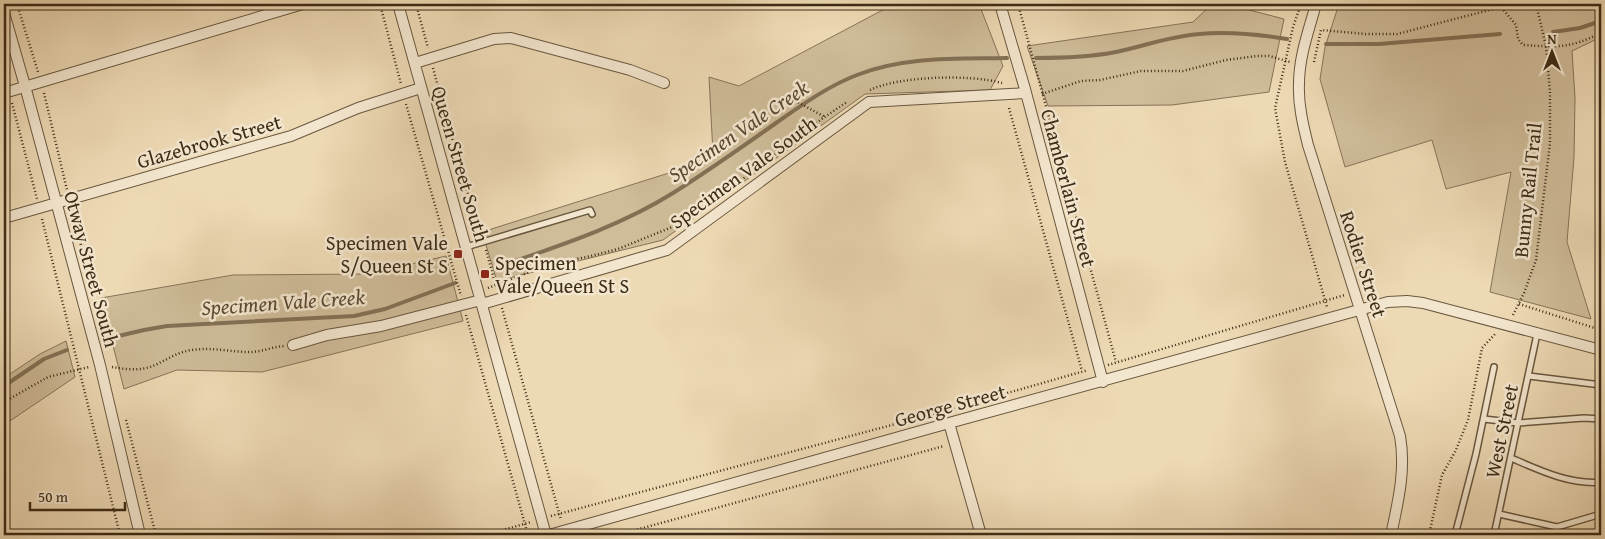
<svg xmlns="http://www.w3.org/2000/svg" width="1605" height="539" font-family="'Gentium Book Plus',serif">
<style>
.green{fill:#cfbc99;stroke:#867458}
.lines{fill:none;stroke-linecap:round;stroke-linejoin:round}
.stream{stroke:#837054;stroke-width:4}
.lane-casing{stroke:#69573e;stroke-width:8}
.street-casing{stroke:#69573e;stroke-width:12}
.path{stroke:#3d2c16;stroke-width:2.5;stroke-dasharray:1 2.5;stroke-linecap:butt}
.lane{stroke:#f3e6ce;stroke-width:5}
.street{stroke:#f3e6ce;stroke-width:10}
.poi-dot{fill:#8f2418;stroke:#f3e6ce;stroke-width:2}
.labels{text-anchor:middle;dominant-baseline:central;stroke-width:5;stroke-linejoin:round;paint-order:stroke}
.street-label{font-size:20px;fill:#3d2c16;stroke:#f3e6ce}
.poi-label{font-size:20px;fill:#3d2c16;stroke:#f3e6ce;text-anchor:end}
.water-label{font-size:21px;font-style:italic;fill:#5a4830;stroke:#f3e6ce}
</style>
<rect width="100%" height="100%" fill="#edd9b4"/>
<filter id="stains"><feTurbulence type="fractalNoise" baseFrequency=".004" numOctaves="4"/><feColorMatrix values="0 0 0 0 .2 0 0 0 0 .09 0 0 0 0 .02 0 0 0 .5 -.17"/></filter>
<radialGradient id="worn" r=".72"><stop offset=".6" stop-color="#630" stop-opacity="0"/><stop offset="1" stop-color="#630" stop-opacity=".3"/></radialGradient>
<path class="green" d="M894 4H979L1003 66 990 90 865 94 663 240 497 281 482 232 672 172 713 154 709 77 739 86Z
M1212 4H1226L1284 19 1269 92 1172 105 1048 106 1027 46 1193 22Z
M1339 4H1601V37L1572 51 1575 98 1574 157 1567 242 1591 319 1490 292 1511 172 1446 189 1432 140 1345 167 1320 79 1325 47Z
M446 256 463 321 262 372 177 370 124 389 101 298 233 275 368 274Z
M66 341 75 377 4 425V378L40 354Z"/>
<g class="lines">
<path class="stream" d="M1553 32 1580 28 1601 21
M1326 44H1379L1500 34
M1036 58C1063 58 1090 57 1116 52 1144 46 1171 36 1199 34 1229 31 1257 34 1287 39
M495 268C555 247 619 227 673 193 708 171 742 147 776 123 802 105 828 86 857 75 905 56 957 59 1007 58
M110 338 144 330 167 326 354 316 385 309 455 283
M4 386 44 359 67 350"/>
<g class="lane-casing">
<path id="lane" d="M466 247 590 210 592 214
M1529 376 1601 385
M1484 419 1518 423 1584 418 1601 419
M1511 458C1539 470 1570 485 1601 482
M1499 514 1557 527 1601 514
M1455 535 1476 454 1494 367
M1494 535 1537 334"/>
</g>
<g class="street-casing">
<path id="street" d="M398 4 546 535
M1000 4 1025 89 1103 382
M1316 4C1309 30 1299 56 1299 84 1298 104 1303 125 1308 145L1400 436C1406 470 1398 502 1391 535
M4 13 25 86 100 365 140 535
M415 63 494 39 511 38 630 70 664 83
M4 93 303 4
M4 218 291 136 358 108 421 88
M482 304 667 250 869 102 1026 93
M293 345 327 335 381 326 481 300
M949 423 981 535
M549 535 949 423 1388 302 1407 301 1423 303 1601 350"/>
</g>
<path class="path" d="M17 4 38 72
M380 4 401 84
M416 4 428 48
M1018 4 1116 362
M1301 4 1293 27 1275 108 1285 162 1327 307
M312 9 331 4
M1314 62 1321 30 1366 34H1397L1501 7 1516 25 1518 39 1523 45C1558 47 1568 49 1601 33
M433 68 464 182 481 233
M4 72 6 80
M870 90C899 76 970 74 1002 83
M44 93 67 190
M1042 94 1081 81 1100 80 1141 71H1183L1226 60 1257 56H1269L1290 62
M792 99 825 117
M12 103 37 199
M406 104 461 296
M1009 108 1082 371
M727 191 823 118 847 102
M72 210 89 277
M42 219 120 535
M486 250 496 286
M488 288 553 263 587 257 618 249 677 225 700 210
M1519 304 1601 330
M502 308 561 520
M466 315 528 535
M1513 315 1524 293 1536 260 1550 143V92L1546 46 1536 4
M1108 365 1345 295
M112 367C124 369 137 371 150 367 164 362 176 352 192 350 211 347 231 352 250 352 261 352 272 347 284 346
M4 402 48 377 89 367
M126 420 156 535
M551 516 948 410 1088 370
M485 535 531 522
M617 535 944 446
M1429 535 1442 475 1456 450 1468 420 1482 348 1496 333"/>
<use href="#lane" class="lane"/>
<use href="#street" class="street"/>
</g>
<g class="poi-dot">
<rect x="453" y="249" width="10" height="10" rx="2.5"/>
<rect x="480" y="269" width="10" height="10" rx="2.5"/>
</g>
<g class="labels">
<g class="street-label">
<text transform="translate(209 141) rotate(-16)">Glazebrook Street</text>
<text transform="translate(461 164) rotate(74)">Queen Street South</text>
<text transform="translate(743 172) rotate(-36)">Specimen Vale South</text>
<text transform="translate(1069 188) rotate(75)">Chamberlain Street</text>
<text transform="translate(1527 190) rotate(-84)">Bunny Rail Trail</text>
<text transform="translate(1364 264) rotate(72)">Rodier Street</text>
<text transform="translate(92 269) rotate(75)">Otway Street South</text>
<text transform="translate(950 405) rotate(-15)">George Street</text>
<text transform="translate(1501 431) rotate(-78)">West Street</text>
</g>
<g class="poi-label">
<text x="448" y="242">Specimen Vale<tspan x="448" dy="23">S/Queen St S</tspan></text>
<text x="495" y="262" text-anchor="start">Specimen<tspan x="495" dy="23">Vale/Queen St S</tspan></text>
</g>
<g class="water-label">
<text transform="translate(738 131) rotate(-34)">Specimen Vale Creek</text>
<text transform="translate(283 302) rotate(-4)">Specimen Vale Creek</text>
</g>
</g>
<rect width="1605" height="539" fill="none" stroke="#edd9b4" stroke-width="20"/>
<rect x="5" y="5" width="1595" height="529" fill="none" stroke="#3d2c16" stroke-width="2.5"/>
<rect x="10" y="10" width="1585" height="519" fill="none" stroke="#3d2c16"/>
<g transform="translate(1552 52)" stroke="#f3e6ce" stroke-width="4" paint-order="stroke">
<path d="M0-4L9 19L0 12L-9 19Z" fill="#3d2c16"/>
<text y="-8" font-size="14" font-weight="bold" text-anchor="middle" fill="#3d2c16">N</text>
</g>
<path d="M30 502v8h95v-8" fill="none" stroke="#3d2c16" stroke-width="2.5"/>
<text x="38" y="502" font-size="15" fill="#3d2c16" stroke="#f3e6ce" stroke-width="4" paint-order="stroke">50 m</text>
<rect width="100%" height="100%" filter="url(#stains)"/>
<rect width="100%" height="100%" fill="url(#worn)"/>
</svg>
